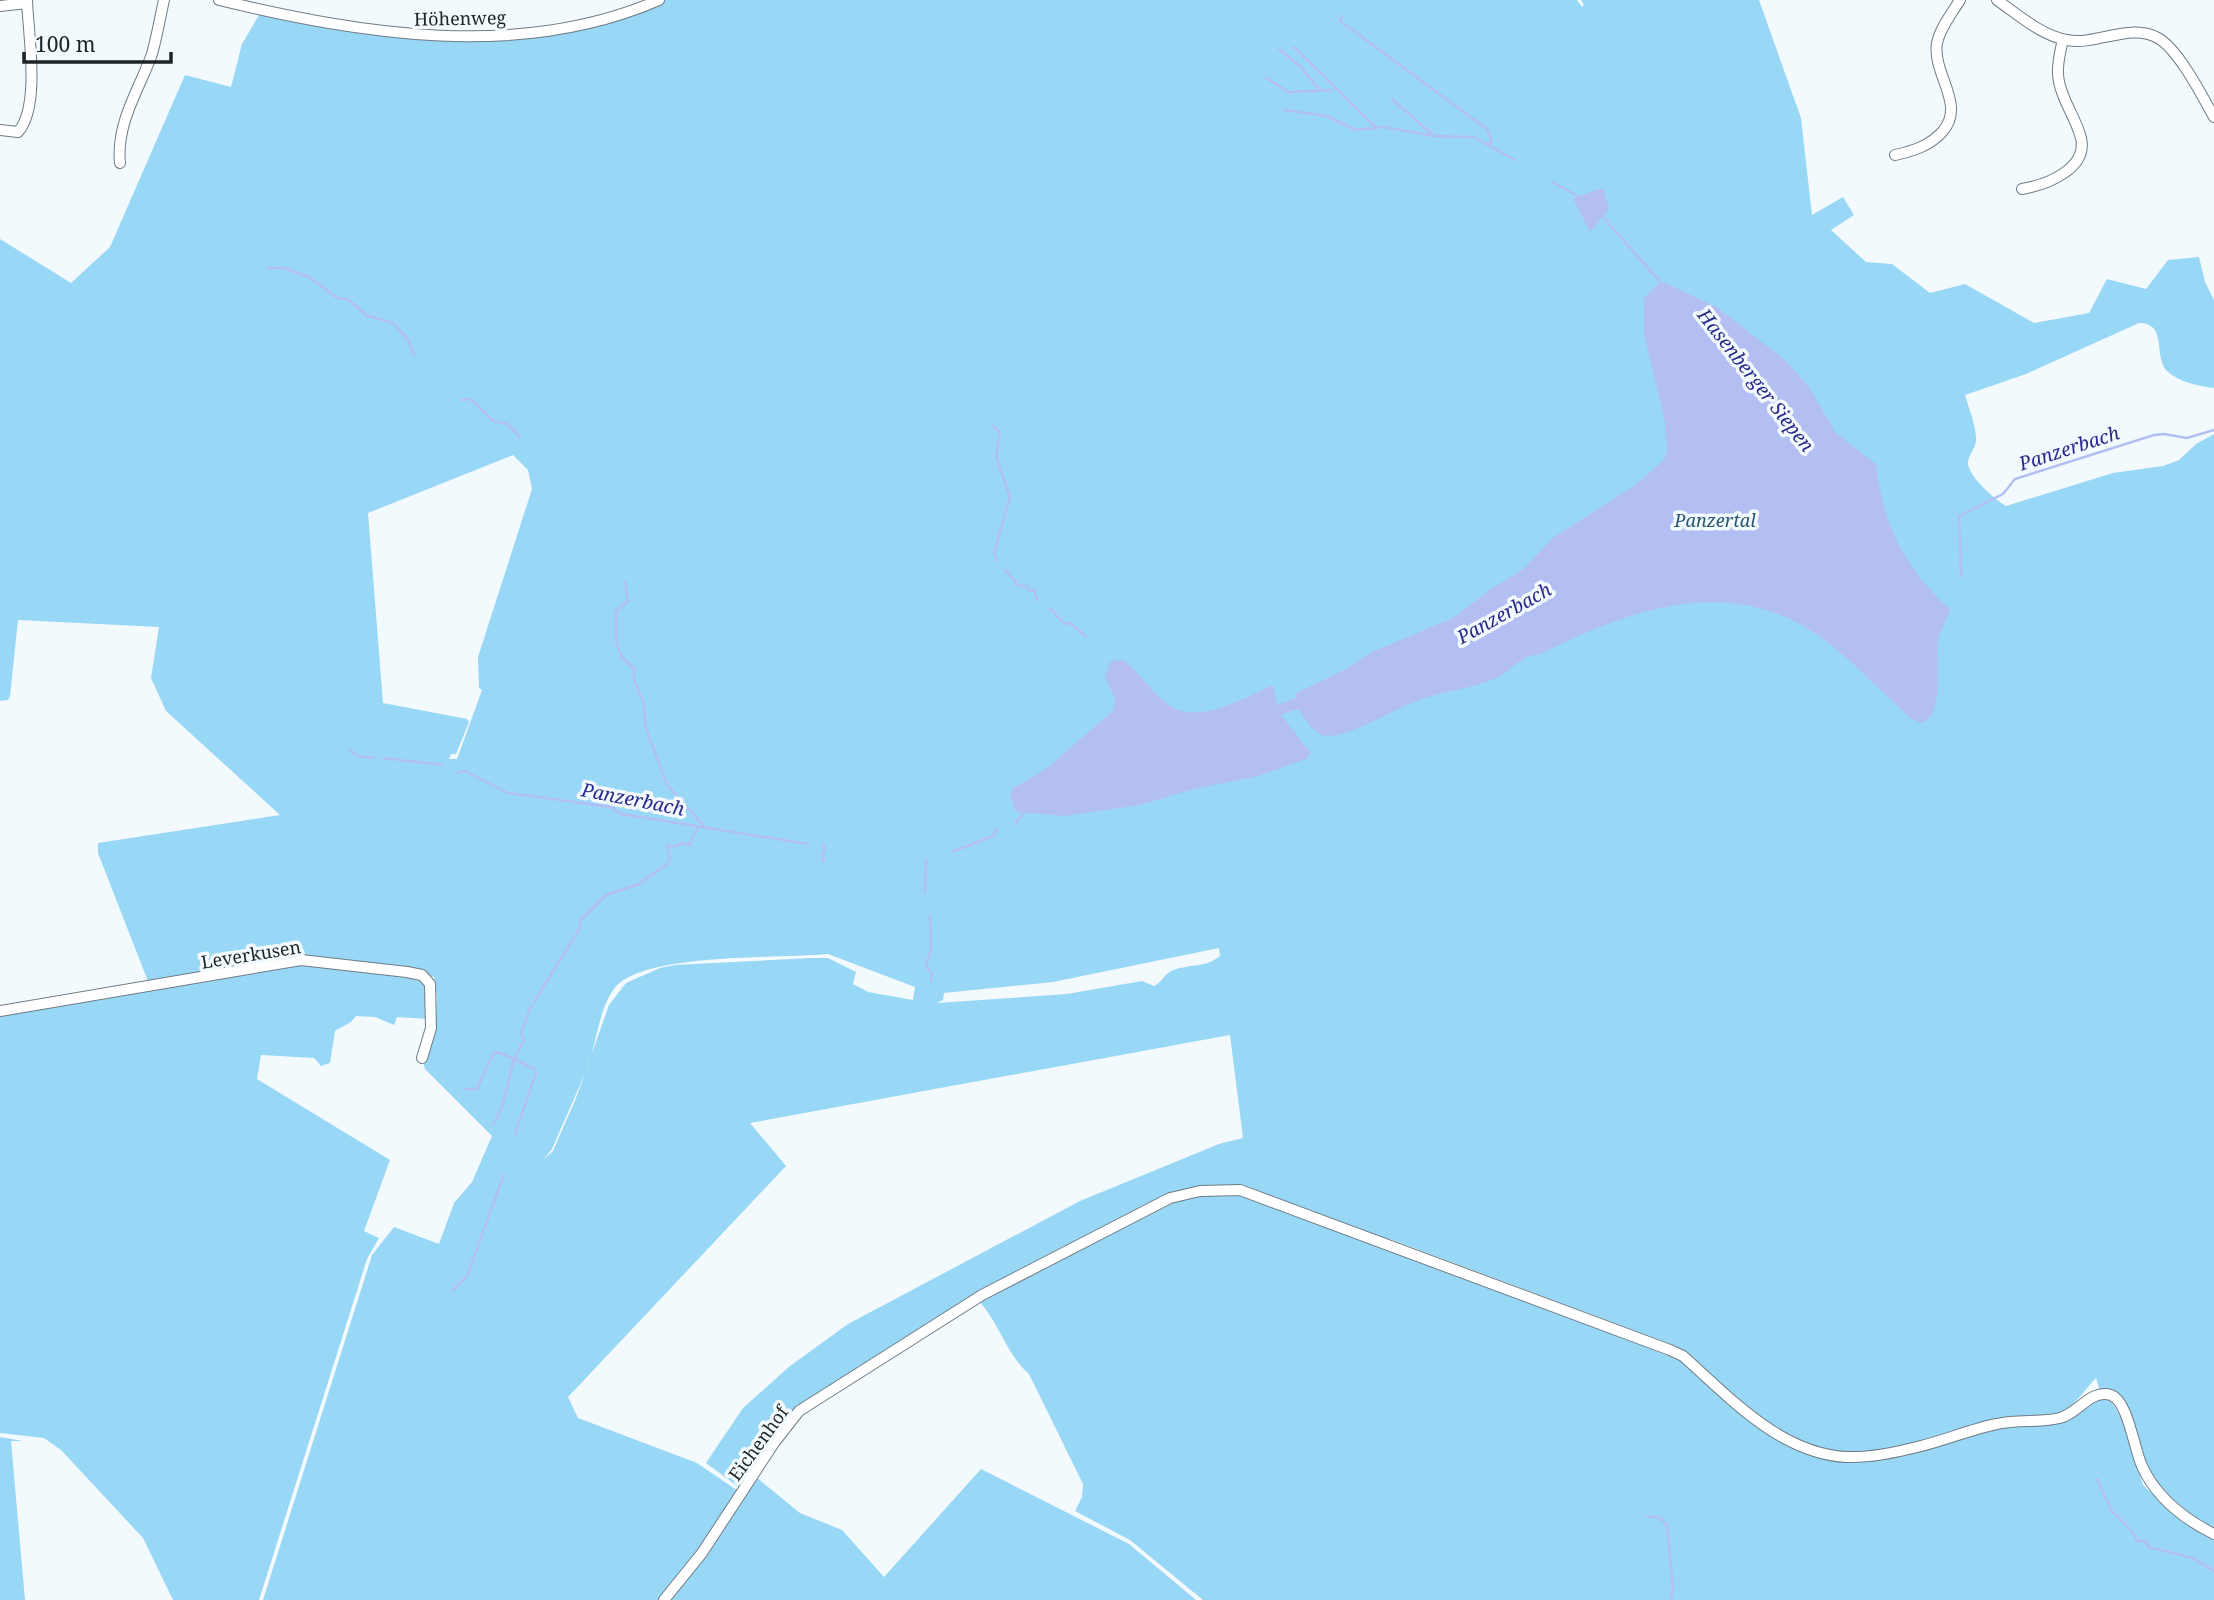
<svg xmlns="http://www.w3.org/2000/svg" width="2214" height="1600" font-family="'Noto Serif',serif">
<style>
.green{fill:#99d7f7;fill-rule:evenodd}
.water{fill:#b3bff3}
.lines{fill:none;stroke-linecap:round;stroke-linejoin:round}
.stream{stroke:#b3bff3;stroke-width:2.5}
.street-casing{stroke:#6e7c84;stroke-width:12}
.street{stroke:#fff;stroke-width:10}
.labels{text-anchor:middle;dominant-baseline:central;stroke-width:7;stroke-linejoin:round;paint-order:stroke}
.street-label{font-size:18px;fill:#1e2428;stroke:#f3fafe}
.park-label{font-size:18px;font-style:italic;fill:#28566c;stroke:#f3fafe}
.water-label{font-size:19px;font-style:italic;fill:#282a8a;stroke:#f3fafe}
</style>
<rect width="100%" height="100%" fill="#f3fafe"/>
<path class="green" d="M659 0H1577L1582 7 1584 5 1581 0H1759L1801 118 1812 215 1843 197 1854 215 1831 230 1866 262 1892 264 1930 293 1965 284 2034 323 2089 313 2107 279 2146 289 2168 260 2199 257 2205 282 2214 300V388C2199 386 2178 382 2167 371 2153 356 2168 323 2139 323L2026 374 1965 395C1969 409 1975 423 1976 437 1977 448 1969 453 1968 462 1967 475 1994 499 2006 506L2113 473 2163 466 2179 460 2196 444 2214 434V1528C2185 1514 2156 1492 2143 1461 2134 1439 2133 1413 2118 1394L2100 1391 2096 1378C2087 1387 2078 1401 2067 1409 2056 1417 1868 1455 1848 1454 1829 1454 1813 1448 1797 1440 1748 1417 1719 1374 1675 1346L1390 1239 1395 1250 1682 1361 1760 1426 1793 1444 1835 1459H1870L1927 1448 2006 1425 2059 1421 2099 1397 2109 1398 2124 1422 2143 1485 2182 1522 2186 1520 2214 1535V1600H1203L1130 1540 1075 1511 1082 1497 1083 1484 1029 1374C1007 1355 999 1323 979 1301L1158 1207 1204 1193 1242 1194 1239 1187 1208 1186 1174 1194 990 1287 808 1400 780 1428 740 1488 706 1463 743 1408 790 1366 848 1324 1080 1201 1219 1144 1243 1138 1230 1035 750 1123 786 1166 568 1397 578 1418 697 1463 738 1491 694 1560 659 1600H263L372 1255 394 1227 439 1244 454 1203 472 1182 492 1136 425 1069 422 1058C436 1034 440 1005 434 977L406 969 407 974 423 982 429 1002V1019L397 1017 394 1025 375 1017 356 1016 351 1022 335 1031 330 1063 321 1066 314 1058 261 1055 257 1079 390 1160 364 1231 379 1238 367 1259 259 1600H173L143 1538 61 1450 44 1438 0 1433V1015L265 970 297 963 298 959 149 984 98 853V843L280 815 166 711 151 678 159 627 18 620 10 696 8 700 0 701V239L71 283 110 247 185 75 231 87 242 44 262 10C392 37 532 55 659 0ZM513 455 528 470 532 489 478 657 479 688 482 690 457 759H449L451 754H456L469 722 467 719 383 703 368 513ZM1219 948 1220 956C1206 968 1187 964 1171 971 1163 975 1163 982 1154 986L1142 981 1067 994 937 1003 943 1000 944 993 1053 982ZM828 954 915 987 913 1000 868 992 853 984 856 972 828 958H810L675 965 660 968 626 983 609 1005 576 1098 553 1151 543 1160 552 1149C564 1121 577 1093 588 1065 597 1041 599 1009 614 989 641 952 781 959 828 954Z
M0 1437 23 1441H11L25 1600H0Z
M981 1469 1129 1544 1196 1600H669L701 1562 756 1477 800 1513 842 1530 884 1577Z"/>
<path class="water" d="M1598 189H1603L1609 208 1590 232 1573 199Z
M1666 283 1718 308 1785 360 1808 386 1836 433 1876 464C1883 524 1905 570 1951 610 1946 619 1940 631 1938 641 1935 663 1946 718 1920 723L1912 719C1862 676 1827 626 1759 608 1687 589 1608 620 1545 652 1539 655 1531 655 1525 658 1514 664 1506 674 1494 679 1468 690 1439 691 1412 703 1390 712 1352 735 1329 736 1315 737 1305 719 1298 709L1283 714 1281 715 1311 753 1306 759 1258 776 1190 790 1140 805 1064 816 1016 812 1010 797 1012 789 1046 769 1114 710 1115 698 1105 677 1110 661 1123 660C1139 671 1150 690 1165 702 1195 728 1243 698 1273 685L1277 705 1296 698V693L1344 670 1372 652 1453 618 1491 589 1522 570 1554 537 1634 486 1664 460 1667 450 1665 422 1644 334V298L1658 284Z"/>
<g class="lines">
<path class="stream" d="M1342 16 1340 21 1487 129 1492 143 1489 144
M1294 47 1376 128
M1279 49 1301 67 1318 88
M1266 78 1289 92 1332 90
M1392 99 1432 134
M1285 110 1327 116 1356 130 1383 127 1434 136 1473 137 1515 160
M1552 182 1580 197
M1601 215 1664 286
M267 268H284L309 277 337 298 348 299 366 315 393 323 408 340 414 355
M462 400 471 399 493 421 508 424 520 438
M993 426 1000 432 996 456 1010 497 994 553 997 561
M1005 570 1019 586H1026L1029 591 1034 590 1037 600
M1961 576 1959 516 2003 494 2015 479 2154 435 2164 434 2187 438 2214 430
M625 582 628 601 616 611V642L622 657 634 668V680L644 704 645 726 667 785 705 827
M1050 609 1065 624 1071 623 1086 637
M350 750 358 756 374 758
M383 758 442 765
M457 773 465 771 508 793 611 807 621 814 808 844
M1015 824 1024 813
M823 845 825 847 822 861H825
M954 851 993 836 997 829
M925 892 926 860
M930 916 931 949 926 966 932 974 931 981
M534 1002 580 928V921L606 895 639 884 667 864 670 858 667 846H677L680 843 689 845 698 827
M465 1089H477L493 1054 498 1052 514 1059 502 1107 494 1124
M515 1134 536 1073 535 1069 514 1059 524 1040 521 1033 531 1006
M453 1290 467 1276 504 1174
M2097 1479 2111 1510 2133 1532 2137 1541H2145L2149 1547 2193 1558 2214 1571
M1647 1516 1660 1518 1667 1525 1673 1588 1671 1600"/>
<g class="street-casing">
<path id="street" d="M219 0C361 34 519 61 659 0
M1997 0C2017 14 2042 36 2067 40 2096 46 2131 22 2158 38 2179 50 2202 96 2214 117
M0 6 27 3
M0 130 18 132C41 106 28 33 27 0
M1895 155C1913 151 1930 146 1943 131 1966 104 1932 74 1937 43 1940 28 1952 13 1960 0
M120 163C116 123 139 90 152 54 157 36 160 18 164 0
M2022 189C2046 185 2088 169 2081 138 2076 118 2063 102 2059 82 2056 68 2060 53 2063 39
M0 1011 301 960 407 972 422 975 430 984 431 1028 422 1058
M664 1600 702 1553 774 1443 799 1411 982 1295 1170 1198 1200 1191 1240 1190 1670 1350 1683 1356C1730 1398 1781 1454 1847 1457 1871 1458 1898 1452 1921 1446 1946 1440 1971 1429 1997 1424 2018 1419 2040 1423 2060 1418 2079 1413 2090 1389 2111 1395 2128 1401 2134 1449 2142 1466 2156 1497 2184 1519 2214 1534"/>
</g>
<use href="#street" class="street"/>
</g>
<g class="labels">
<g class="street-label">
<text transform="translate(460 18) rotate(-1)">Höhenweg</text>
<text transform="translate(251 954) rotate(-9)">Leverkusen</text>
<text transform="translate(758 1443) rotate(-54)">Eichenhof</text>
</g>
<g class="park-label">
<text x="1715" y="520">Panzertal</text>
</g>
<g class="water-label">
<text transform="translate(1756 380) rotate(52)">Hasenberger Siepen</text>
<text transform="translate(2069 448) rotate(-18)">Panzerbach</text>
<text transform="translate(1504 613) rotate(-29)">Panzerbach</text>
<text transform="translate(633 799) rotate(11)">Panzerbach</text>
</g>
</g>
<path d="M24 52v10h147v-10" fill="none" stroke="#1e2428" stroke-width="3.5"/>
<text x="35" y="52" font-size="21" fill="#1e2428" stroke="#f3fafe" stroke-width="5" paint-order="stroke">100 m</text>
</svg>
